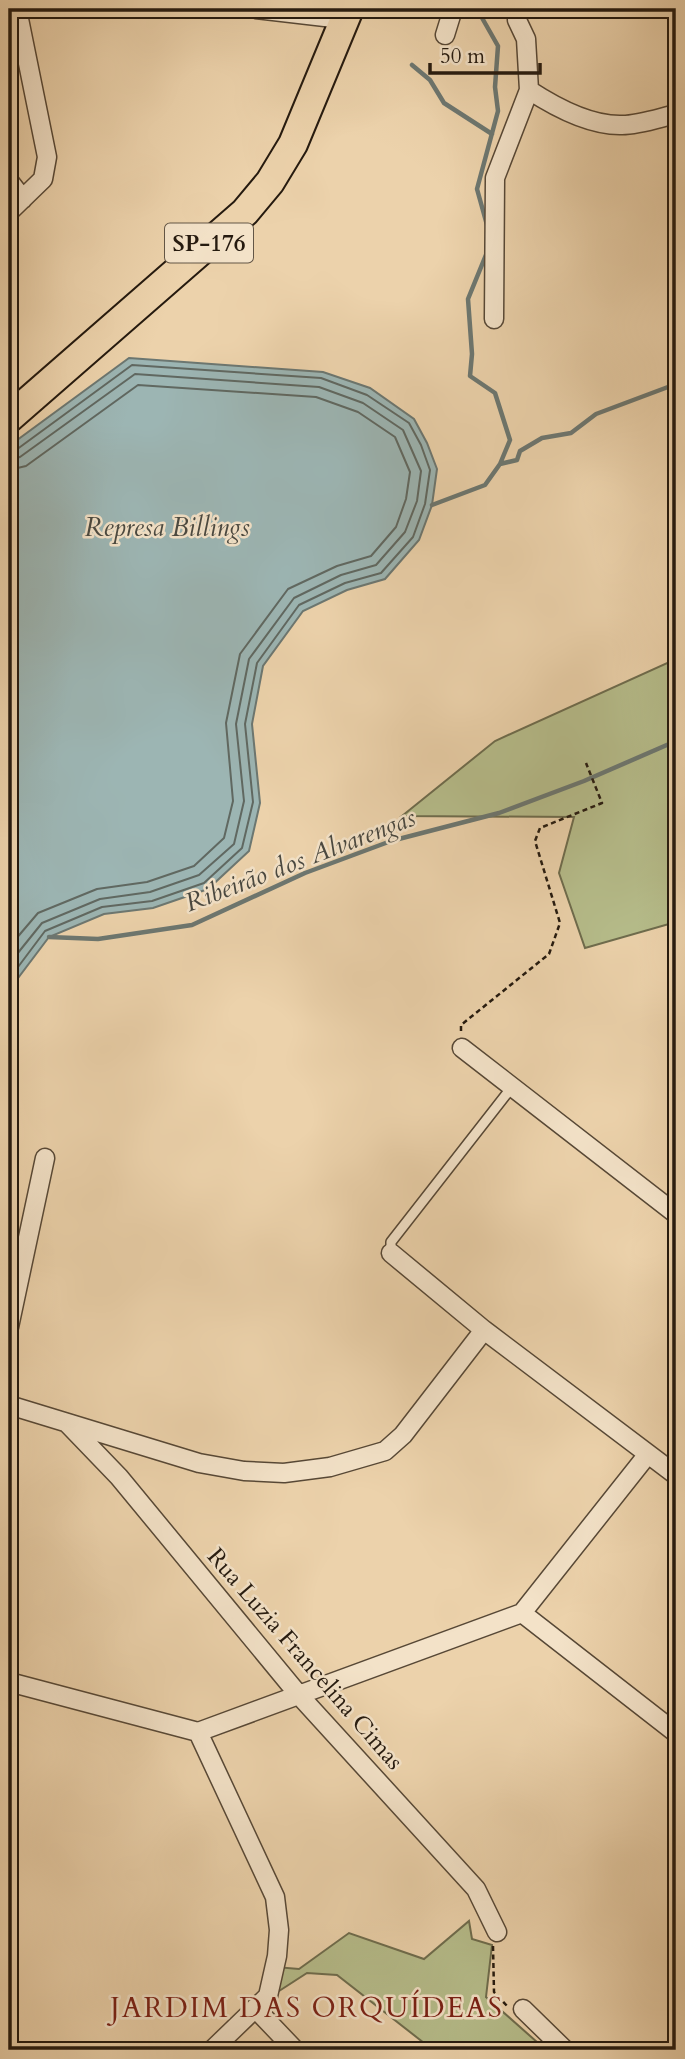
<svg xmlns="http://www.w3.org/2000/svg" width="685" height="2059" font-family="Cardo,serif">
<style>
.green{fill:#b6bd8b;stroke:#6e6c4d;stroke-width:2}
.water{fill:#9cb5b3;stroke:#6c7771;stroke-width:2}
.lines{fill:none;stroke-linecap:round;stroke-linejoin:round}
.shore{stroke:#606861;stroke-width:2}
.stream{stroke:#6c7771;stroke-width:4.5}
.lane-casing{stroke:#574836;stroke-width:12}
.street-casing{stroke:#574836;stroke-width:21}
.primary-casing{stroke:#251a0f;stroke-width:32}
.path{stroke:#251a0f;stroke-width:2.5;stroke-dasharray:5 3.5;stroke-linecap:butt}
.lane{stroke:#f3e2c8;stroke-width:9}
.street{stroke:#f3e2c8;stroke-width:18}
.primary{stroke:#ecd2ab;stroke-width:28}
.labels{text-anchor:middle;dominant-baseline:central;stroke-width:5;stroke-linejoin:round;paint-order:stroke}
.shield{fill:#f3e2c8;stroke:#635646;stroke-width:2}
.shield-label{font-size:23px;font-weight:bold;fill:#251a0f}
.street-label{font-size:24px;fill:#251a0f;stroke:#f3e2c8}
.water-label{font-size:26px;font-style:italic;fill:#494840;stroke:#f3e2c8}
.quarter-label{font-size:28px;letter-spacing:2px;fill:#7a1f14;stroke:#f3e2c8}
</style>
<rect width="100%" height="100%" fill="#ecd2ab"/>
<filter id="stains"><feTurbulence type="fractalNoise" baseFrequency=".00286" numOctaves="4"/><feColorMatrix values="0 0 0 0 .2 0 0 0 0 .09 0 0 0 0 .02 0 0 0 .5 -.17"/></filter>
<radialGradient id="worn" r=".72"><stop offset=".6" stop-color="#630" stop-opacity="0"/><stop offset="1" stop-color="#630" stop-opacity=".3"/></radialGradient>
<path class="green" d="M676 659V922L585 948 559 873 574 817 402 816 495 741Z
M469 1921 472 1939 492 1945 486 1997 546 2050H433L337 1975 307 1973 276 1993V1967L299 1969 349 1933 424 1959Z"/>
<path class="water" d="M129 358 323 372 370 388 414 419 427 443 437 469 432 505 419 540 385 579 347 590 303 611 263 666 252 724 260 803 249 851 208 889 153 908 104 914 49 937 9 990V446Z"/>
<g class="lines">
<path class="shore" d="M9 451 16 450 132 365 321 378 367 395 409 423 421 445 430 470 425 504 413 537 381 573 345 583 299 605 257 663 245 724 253 802 242 848 204 883 152 901 102 907 45 931 9 979
M9 460 20 457 135 374 319 387 363 403 403 430 421 471 417 501 405 532 376 565 341 575 294 598 249 659 236 724 244 801 234 844 199 875 150 892 100 899 42 923 9 964
M9 470 26 466 138 385 316 397 358 412 395 437 410 472 406 499 396 527 371 556 337 566 288 589 240 654 226 723 233 801 224 838 194 866 147 882 97 889 38 913 9 947"/>
<path class="stream" d="M477 9 498 46 495 87 498 111 477 189 487 225
M412 65 430 80 444 103 492 134
M488 250 468 299 472 354 470 376 495 393 510 440 500 464
M432 505 485 485 500 464 517 460 520 451 542 438 571 433 596 414 676 384
M49 937 98 939 192 925 305 873 391 841 499 813 584 781 676 741"/>
<g class="lane-casing">
<path id="lane" d="M391 1253V1242L512 1087"/>
</g>
<g class="street-casing">
<path id="street" d="M256 9 342 19
M517 9V20L526 39 529 90C555 107 590 126 622 125 639 125 659 118 676 114
M445 35 453 9
M9 181 23 199
M9 212 43 179 47 157 17 9
M494 319 495 178 529 90
M462 1048 676 1214
M391 1253 484 1330 676 1475
M9 1327 45 1158
M9 1405 199 1463 244 1471 284 1473 330 1467 385 1451 403 1435 484 1330
M68 1424 119 1477 298 1694 476 1889 497 1932
M522 1613 676 1733
M9 1682 198 1732
M198 1732 522 1613 648 1454
M198 1732 275 1897 279 1930 277 1956 268 1996 212 2050
M255 2008 295 2050
M523 2009 565 2050"/>
</g>
<g class="primary-casing">
<path id="primary" d="M9 418 245 212 270 182 293 144 349 9"/>
</g>
<path class="path" d="M461 1031V1025L549 954 560 923 535 841 540 828 602 803 586 763
M493 1946 494 1992 508 2007"/>
<use href="#lane" class="lane"/>
<use href="#street" class="street"/>
<use href="#primary" class="primary"/>
</g>
<g class="labels">
<rect class="shield" x="165" y="223.5" width="88" height="39" rx="5"/>
<g class="shield-label">
<text x="209" y="243">SP-176</text>
</g>
<g class="street-label">
<text transform="translate(305 1659) rotate(49)">Rua Luzia Francelina Cimas</text>
</g>
<g class="water-label">
<text x="167" y="527">Represa Billings</text>
<text transform="translate(300 860) rotate(-21)">Ribeirão dos Alvarengas</text>
</g>
<g class="quarter-label">
<text x="307" y="2008">JARDIM DAS ORQUÍDEAS</text>
</g>
</g>
<rect width="685" height="2059" fill="none" stroke="#ecd2ab" stroke-width="35"/>
<rect x="10" y="10" width="664" height="2038" fill="none" stroke="#251a0f" stroke-width="3.5"/>
<rect x="18" y="18" width="650" height="2024" fill="none" stroke="#251a0f" stroke-width="2"/>
<path d="M430 63v10h110v-10" fill="none" stroke="#251a0f" stroke-width="3.5"/>
<text x="440" y="63" font-size="21" fill="#251a0f" stroke="#f3e2c8" stroke-width="5" paint-order="stroke">50 m</text>
<rect width="100%" height="100%" filter="url(#stains)"/>
<rect width="100%" height="100%" fill="url(#worn)"/>
</svg>
